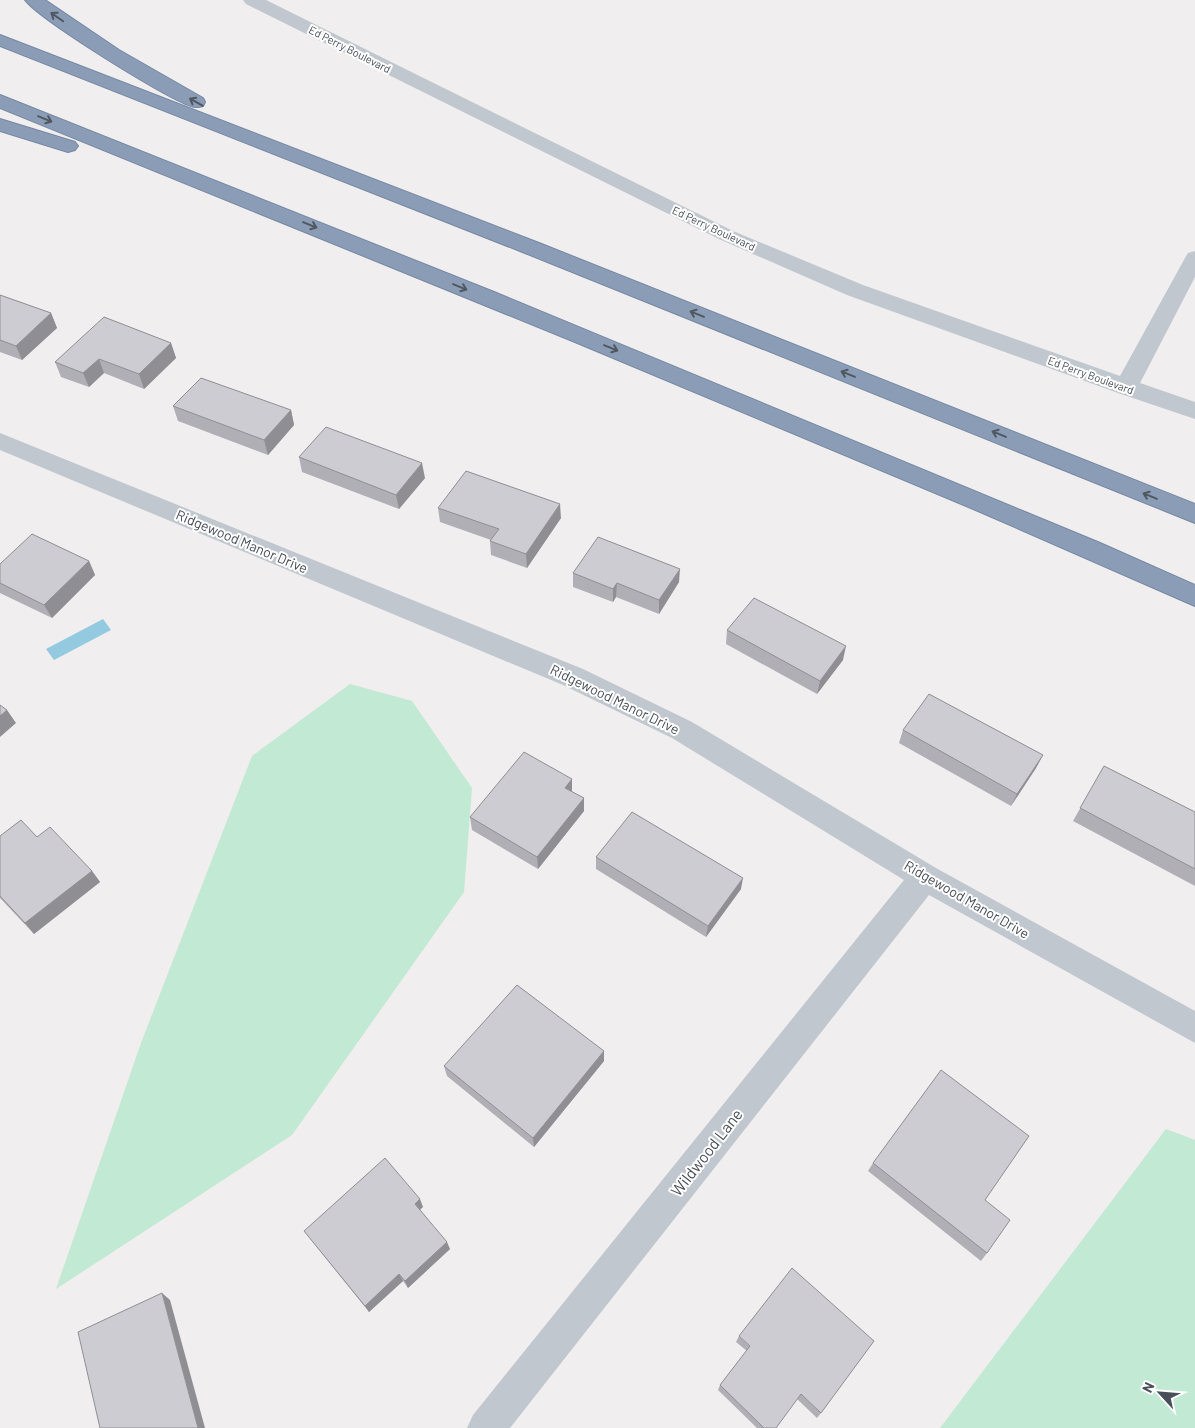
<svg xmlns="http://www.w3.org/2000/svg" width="1195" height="1428" font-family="Barlow,sans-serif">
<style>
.green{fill:#c1e9d3}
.water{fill:#93cae0}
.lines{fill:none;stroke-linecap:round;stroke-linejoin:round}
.motorway-casing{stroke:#7688a2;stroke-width:2}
.minor{fill:#c0c7ce;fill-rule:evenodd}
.motorway{fill:#8b9db6;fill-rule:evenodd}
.wall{fill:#afafb5}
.shaded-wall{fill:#8f8f93}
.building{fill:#ccccd2;stroke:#8f8f93}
.oneway{stroke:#4f5761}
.labels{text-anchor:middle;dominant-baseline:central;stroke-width:4;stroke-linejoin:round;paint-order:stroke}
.far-street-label{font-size:11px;fill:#484f58;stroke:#fff}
.street-label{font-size:14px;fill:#484f58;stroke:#fff}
.near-street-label{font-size:16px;fill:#484f58;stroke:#fff}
</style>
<rect width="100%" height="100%" fill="#f0eeee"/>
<path class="green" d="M350 684 412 701 472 788 464 892 292 1135 56 1289 141 1043 252 756Z
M1166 1129 1195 1140V1428H940Z"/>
<path class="water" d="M103 619 111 630 54 660 46 649Z"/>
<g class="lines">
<g class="motorway-casing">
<path id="motorway" d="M25 0H45L119 50 203 98 205 102 203 106C198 107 196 108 191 106 167 99 39 19 25 0Z
M0 35 539 243 1195 504V523L525 253 0 46Z
M0 95 494 292 1100 543 1195 585V606L978 511 575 342 0 108Z
M0 119 75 142 78 146 75 150 68 152 0 131Z"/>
</g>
<path class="minor" d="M243 0H266L733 231 863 285 1120 376 1185 258 1188 253 1195 251V277L1140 383 1195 402V419L1118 393 847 295 719 239 246 4Z
M0 433 583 669 692 722 936 868 1195 1011V1043L929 895 510 1428H467L473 1415 904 880 672 738 563 685 0 450Z"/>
<use href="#motorway" class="motorway"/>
</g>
<path class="wall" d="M0 295 51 313 57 328 22 360 0 352Z
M171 343 176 358 144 389 104 373 89 387 61 377 55 362Z
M173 406 291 410 294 425 268 455 178 421Z
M299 457 425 478 399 509 302 472Z
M438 508 561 518 527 568 491 555 490 541 491 540 440 522Z
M89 561 95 575 52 618 0 593V564Z
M573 573 679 582 659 614 616 597 613 602 573 587Z
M727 630 843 660 817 694 726 644Z
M903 730 1043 755 1036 768 1011 806 899 743Z
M1104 766 1195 812V886L1073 821Z
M572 779V792L584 798V811L538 869 472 830 470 817Z
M0 836 37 837 92 871 100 882 34 934 0 898Z
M596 857 741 889 706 937 596 869Z
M604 1051V1061L534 1147 447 1076 444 1066Z
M873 1163 985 1200 987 1253 981 1261 868 1171Z
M423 1207 420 1210 450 1249 408 1288 403 1281 369 1312 304 1231Z
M739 1336 821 1413 817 1418 797 1399 776 1428H757L718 1390 720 1385 747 1351 736 1342Z"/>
<path class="shaded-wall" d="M51 313 57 328 22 360 16 346Z
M171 343 176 358 144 389 139 374Z
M99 359 104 373 89 387 83 373Z
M291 410 294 425 268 455 264 440Z
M422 463 425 478 399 509 396 495Z
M560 504 561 518 527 568 526 554Z
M89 561 95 575 52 618 44 605Z
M680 569 679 582 659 614V600Z
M617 583 616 597 613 602V589Z
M846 646 843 660 817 694 820 681Z
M7 710 16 723 0 737V716Z
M1043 755 1036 768 1011 806 1017 794Z
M572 779V792L565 788Z
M584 798V811L538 869 537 857Z
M92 871 100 882 34 934 25 923Z
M743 878 741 889 706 937 708 926Z
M604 1051V1061L534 1147 533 1138Z
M420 1199 423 1207 418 1211 415 1204Z
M447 1242 450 1249 408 1288 405 1281Z
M399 1274 403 1281 369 1312 365 1306Z
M162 1293 170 1300 205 1428H198Z"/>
<path class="building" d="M0 295 51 313 16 346 0 340Z
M104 317 171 343 139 374 99 359 83 373 55 362Z
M201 378 291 410 264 440 173 406Z
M326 427 422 463 396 495 299 457Z
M466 471 560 504 526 554 490 541 499 529 438 508Z
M32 534 89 561 44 605 0 583V564Z
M598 537 680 569 659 600 617 583 613 589 573 573Z
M754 598 846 646 820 681 727 630Z
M929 694 1043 755 1017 794 903 730Z
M0 705 7 710 0 716Z
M524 752 572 779 565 788 584 798 537 857 470 817Z
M1104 766 1195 812V869L1080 808Z
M632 812 743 878 708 926 596 857Z
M21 820 37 837 50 827 92 871 25 923 0 896V836Z
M517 985 604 1051 533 1138 444 1066Z
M941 1070 1029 1136 985 1200 1010 1220 987 1253 873 1163Z
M385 1158 420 1199 415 1204 447 1242 405 1281 399 1274 365 1306 304 1231Z
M792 1268 874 1341 821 1413 801 1394 776 1428H764L720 1385 750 1346 739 1336Z
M162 1293 198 1428H100L78 1332Z"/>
<defs><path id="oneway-shaft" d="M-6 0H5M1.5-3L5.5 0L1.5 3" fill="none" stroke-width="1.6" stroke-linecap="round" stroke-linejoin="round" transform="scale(1.25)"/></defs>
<g class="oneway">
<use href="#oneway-shaft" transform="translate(57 17) rotate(-145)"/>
<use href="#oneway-shaft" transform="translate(196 102) rotate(-151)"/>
<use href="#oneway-shaft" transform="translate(45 119) rotate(22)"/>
<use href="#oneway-shaft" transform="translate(310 225) rotate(22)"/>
<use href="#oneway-shaft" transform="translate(460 287) rotate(22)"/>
<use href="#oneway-shaft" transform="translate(697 314) rotate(-158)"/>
<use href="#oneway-shaft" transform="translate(611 348) rotate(22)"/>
<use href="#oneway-shaft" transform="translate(848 374) rotate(-158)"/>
<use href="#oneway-shaft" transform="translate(999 434) rotate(-158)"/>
<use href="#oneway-shaft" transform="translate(1150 496) rotate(-158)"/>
</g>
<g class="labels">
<g class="far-street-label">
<text transform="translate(350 49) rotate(27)">Ed Perry Boulevard</text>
<text transform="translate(714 228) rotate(25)">Ed Perry Boulevard</text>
<text transform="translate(1091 375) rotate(20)">Ed Perry Boulevard</text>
</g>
<g class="street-label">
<text transform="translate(242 541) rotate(23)">Ridgewood Manor Drive</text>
<text transform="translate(615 699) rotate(26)">Ridgewood Manor Drive</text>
<text transform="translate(967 899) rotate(30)">Ridgewood Manor Drive</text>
</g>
<g class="near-street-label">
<text transform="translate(706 1152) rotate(-52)">Wildwood Lane</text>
</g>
</g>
<g transform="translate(1160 1393) rotate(296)" stroke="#ffffff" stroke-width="4" paint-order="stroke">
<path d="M0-4L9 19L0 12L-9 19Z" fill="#484f58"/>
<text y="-8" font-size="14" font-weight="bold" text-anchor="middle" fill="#484f58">N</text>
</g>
</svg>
